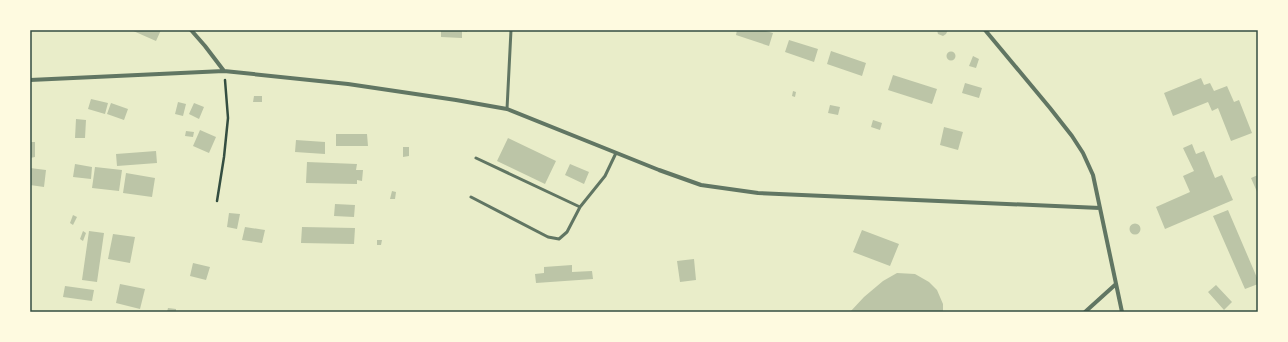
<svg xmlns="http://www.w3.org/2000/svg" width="1288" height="342" font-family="Quicksand,sans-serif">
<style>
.building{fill:#bcc5a7}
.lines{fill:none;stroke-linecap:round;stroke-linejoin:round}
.path{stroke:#344e41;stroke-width:2.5}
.service{stroke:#617663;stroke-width:3}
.minor{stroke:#617663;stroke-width:4}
.neatline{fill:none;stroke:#344e41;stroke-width:1.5}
</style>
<rect width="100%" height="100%" fill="#e9edc9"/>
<path class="building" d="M131 30H161L156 41Z
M441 30H467V32L462 31V38L441 37Z
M737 30H762L773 33 769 46 736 35Z
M937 30H948L946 34 943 36 938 34Z
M789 40 818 49 814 62 785 52Z
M831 51 866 63 862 76 827 64Z
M946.5 56a4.5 4.5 0 1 1 9 0a4.5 4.5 0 1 1-9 0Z
M973 56 979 59 976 68 969 66Z
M893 75 937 89 932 104 888 90Z
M1201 78 1204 85 1210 83 1214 91 1227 86 1234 102 1239 100 1252 133 1231 141 1218 108 1212 111 1208 102 1173 116 1164 93Z
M965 83 982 88 979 98 962 93Z
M793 91 796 92 795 97 792 96Z
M254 96H262V102H253Z
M91 99 108 103 105 114 88 109Z
M178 102 186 104 183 116 175 114Z
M111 103 128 109 124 120 107 114Z
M194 103 204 107 199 119 189 114Z
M830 105 840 107 838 115 828 113Z
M76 119 86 120 85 138H75Z
M873 120 882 123 880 130 871 127Z
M944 127 963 132 958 150 940 145Z
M200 130 216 137 209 153 193 146Z
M186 131 194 132 193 137 185 136Z
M336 134H367L368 146H336Z
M508 138 556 161 545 184 497 161Z
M296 140 325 142V154L295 152Z
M30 142H35V157L30 158Z
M1192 144 1196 154 1204 151 1215 178 1222 175 1233 200 1165 229 1156 207 1190 192 1183 176 1194 171 1183 148Z
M403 147H409V156L403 157Z
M156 151 157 163 117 166 116 154Z
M307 162 357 164 356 170H363L362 181 357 180V184L306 183Z
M75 164 92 167 91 179 73 177Z
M570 164 589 172 584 184 565 175Z
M95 167 122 170 119 191 92 188Z
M30 168 46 170 44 187 30 185Z
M126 173 155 178 152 197 123 193Z
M1258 175V194L1251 178Z
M392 191 396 192 395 199H390Z
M335 204 355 205 354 217 334 216Z
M1228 210 1258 280V284L1245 289 1213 216Z
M229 213 240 214 237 229 227 227Z
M73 215 77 217 73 225 70 223Z
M1129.5 229a5.5 5.5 0 1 1 11 0a5.5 5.5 0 1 1-11 0Z
M245 227 265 230 262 243 242 240Z
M302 227 355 228 354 244 301 243Z
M862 230 899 244 890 266 853 252Z
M83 231 86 233 83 241 80 239Z
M89 231 104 233 97 282 82 280Z
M113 234 135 237 130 263 108 259Z
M377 240H382L381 245H377Z
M694 259 696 280 680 282 677 261Z
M193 263 210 267 206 280 190 276Z
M572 265V272L592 271 593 279 536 283 535 274 544 273V267Z
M897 273 915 274 929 282 937 290 943 304V312H850L864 297 883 281Z
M120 284 145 289 140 309 116 303Z
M1216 285 1232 302 1224 310 1208 292Z
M65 286 94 290 92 301 63 297Z
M168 308 176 309V312H167Z"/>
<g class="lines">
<path class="path" d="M217 201 224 157 228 118 225 80"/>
<path class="service" d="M507 109 511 30
M476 158 580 207
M471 197 548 237 559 239 567 232 580 207 605 176 616 153"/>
<path class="minor" d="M191 30 205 46 224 71
M985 30 1050 108 1072 136 1083 153 1093 175 1122 312
M30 80 224 71 348 84 456 100 507 109 659 170 701 185 758 193 1100 208
M1085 312 1116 284"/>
</g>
<rect width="1288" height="342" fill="none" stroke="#fefae0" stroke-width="62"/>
<rect x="31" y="31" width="1226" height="280" class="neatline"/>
</svg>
